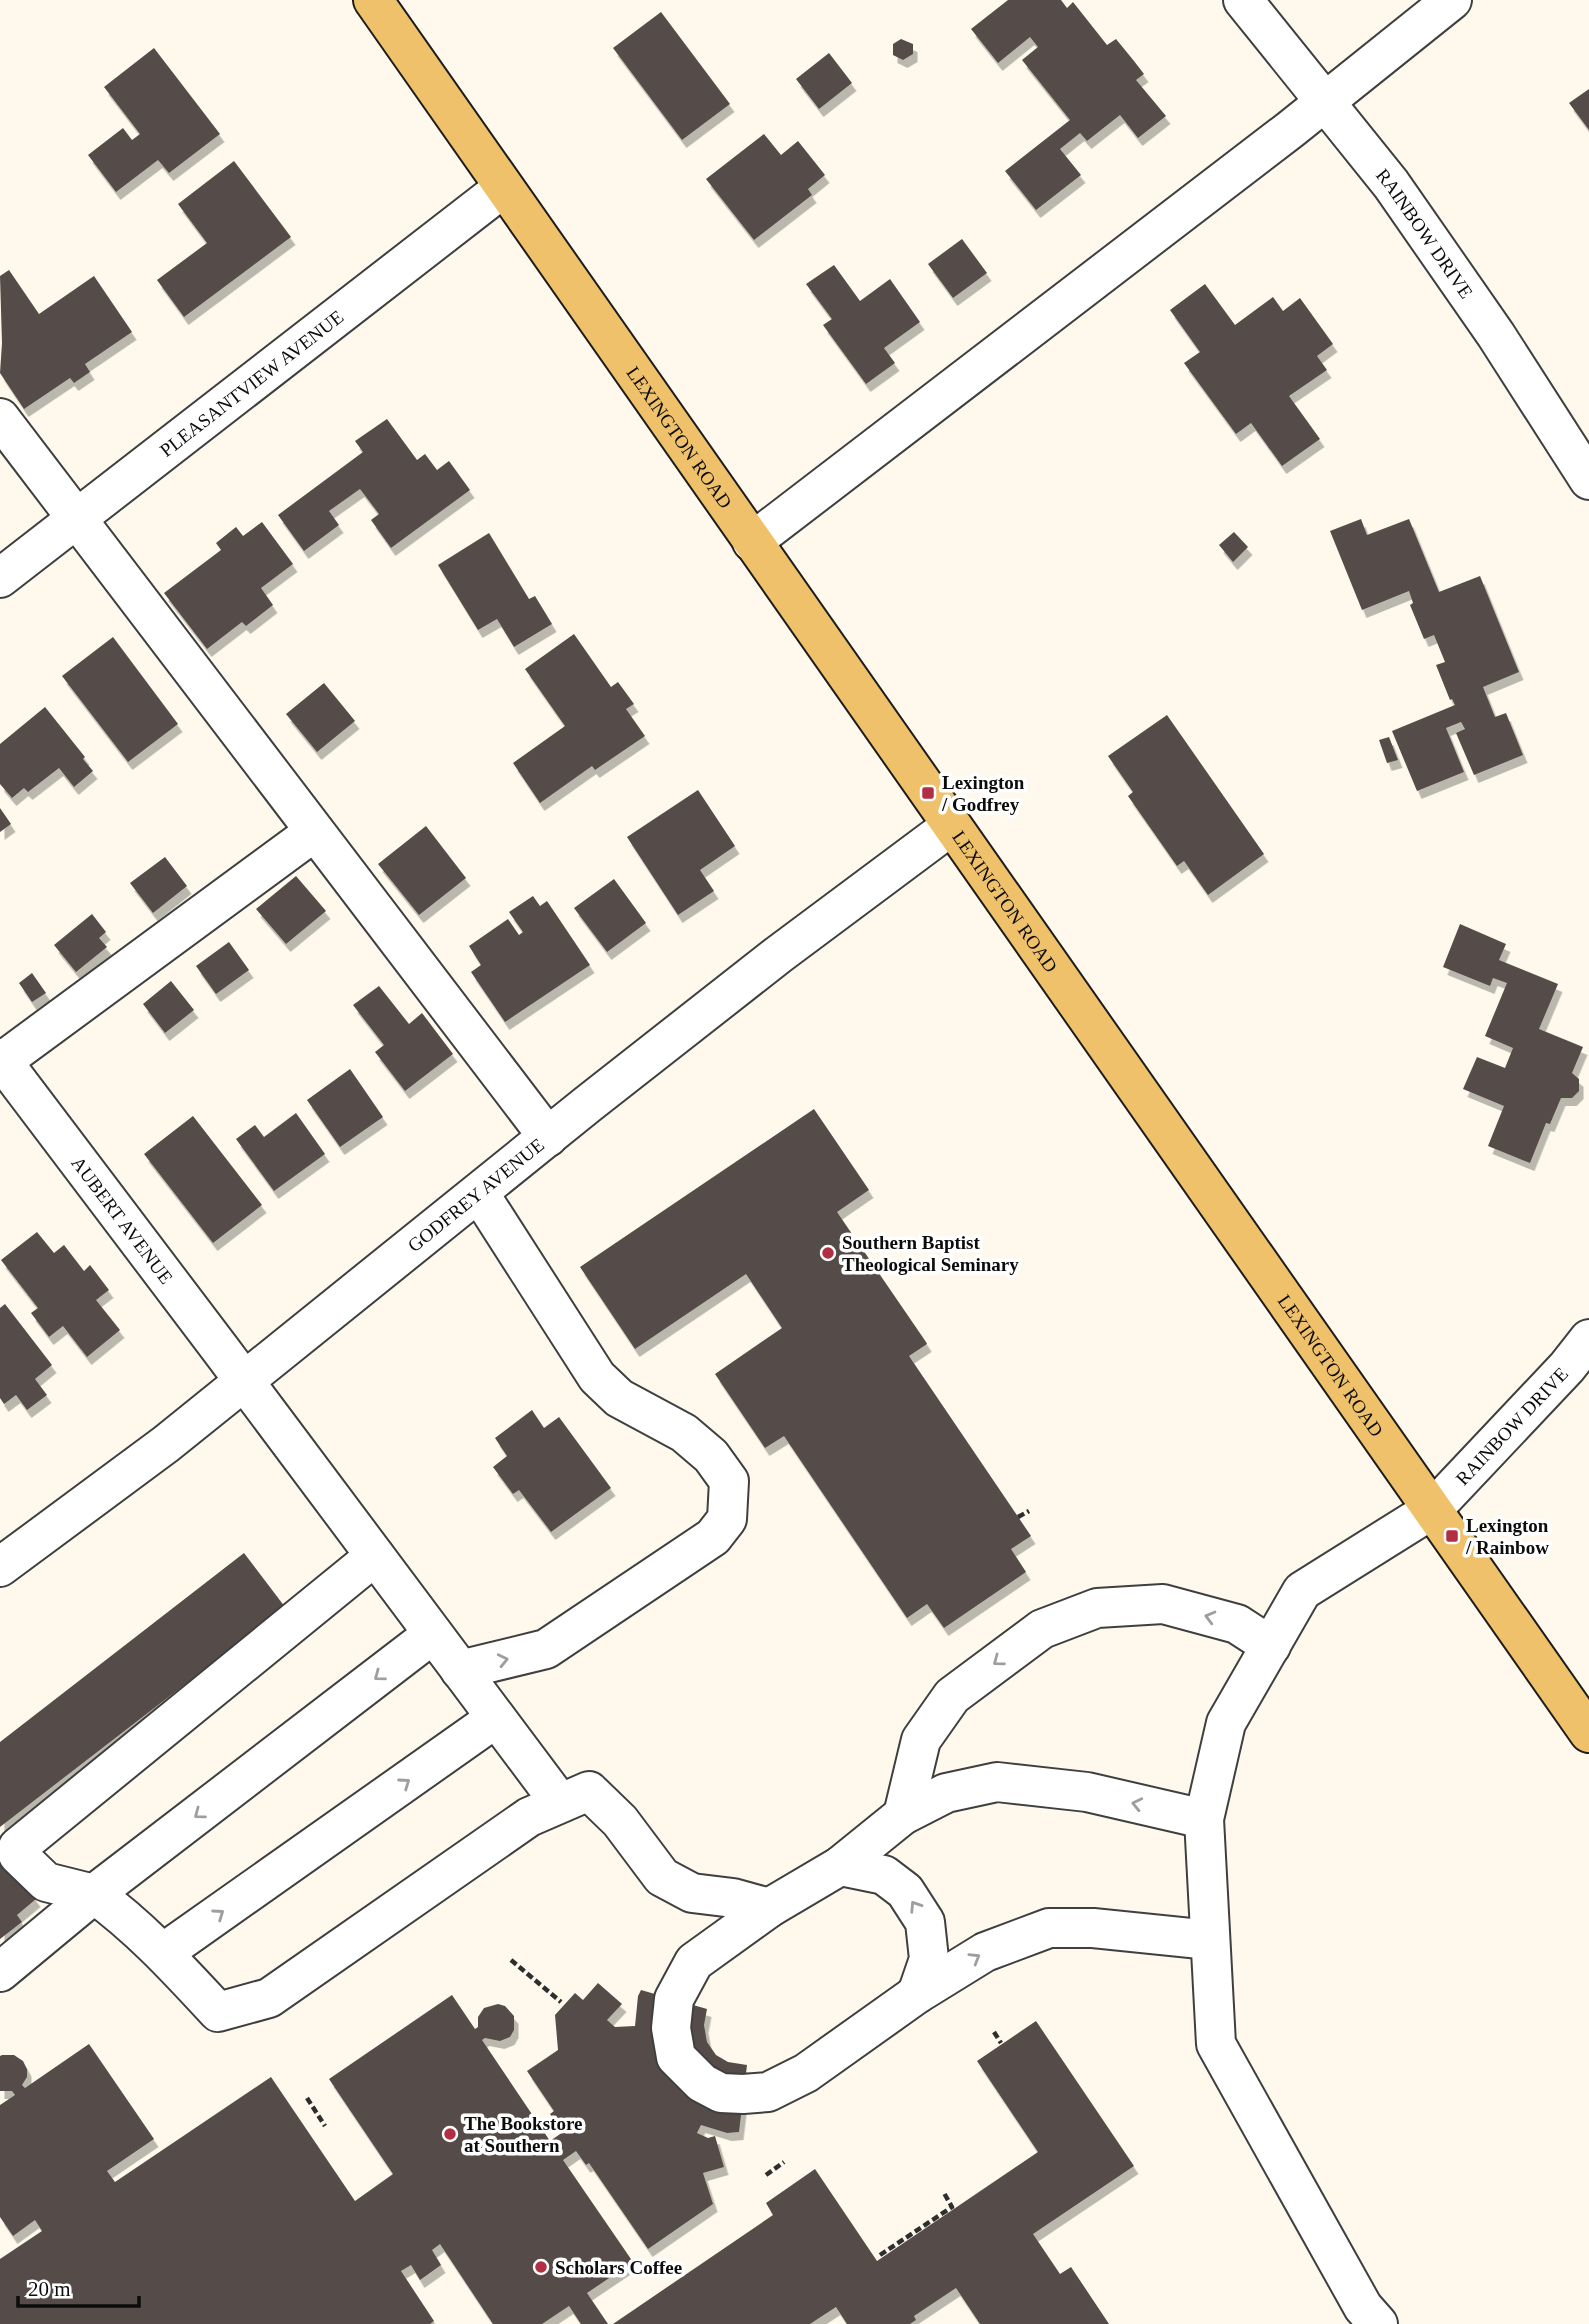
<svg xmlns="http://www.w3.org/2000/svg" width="1589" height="2324" font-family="Georgia,serif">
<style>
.building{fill:#544c49;filter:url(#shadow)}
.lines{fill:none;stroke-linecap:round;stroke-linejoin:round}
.minor-casing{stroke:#3f3f3f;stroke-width:42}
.major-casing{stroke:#1d1d1d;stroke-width:42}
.path{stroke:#2e2e2e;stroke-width:4.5;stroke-dasharray:7 3.5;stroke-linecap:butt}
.minor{stroke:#fff;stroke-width:38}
.major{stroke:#efc16b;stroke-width:38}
.oneway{stroke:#9e9e9e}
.poi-dot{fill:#b22e42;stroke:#fff;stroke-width:2.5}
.labels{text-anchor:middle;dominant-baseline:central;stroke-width:7;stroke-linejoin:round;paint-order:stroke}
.street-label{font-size:19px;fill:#0c0c0c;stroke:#fff}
.poi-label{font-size:19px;font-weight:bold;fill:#0c0c0c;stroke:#fff;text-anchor:start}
</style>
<defs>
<filter id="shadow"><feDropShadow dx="4.5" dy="8" stdDeviation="0" flood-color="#0004"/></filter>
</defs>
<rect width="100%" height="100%" fill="#fef9ec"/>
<path class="building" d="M1008 0H1061L1067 8 1073 2 1107 45 1116 39 1134 61 1144 74 1136 80 1166 116 1138 138 1120 115 1087 141 1080 133 1060 149 1081 175 1036 210 1005 171 1070 120 1022 60 1038 47 1030 37 998 63 971 29Z
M661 12 730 104 682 140 613 48Z
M901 39 913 44V54L903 60 893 55V44Z
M154 48 220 134 169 173 158 160 116 192 88 155 123 128 132 140 140 134 104 87Z
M829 53 852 83 819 109 796 79Z
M1589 89V130L1569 103Z
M764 134 781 155 798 141 825 175 808 189 812 195 754 240 706 179Z
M234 161 291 237 184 317 157 280 207 243 178 204Z
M962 239 987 273 953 298 928 264Z
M834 265 860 301 890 279 920 322 884 348 895 363 866 384 823 325 832 319 806 284Z
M9 270 39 314 94 276 132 332 85 364 90 372 74 383 70 378 24 409 0 373 2 343 0 276Z
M1205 284 1235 325 1273 297 1283 311 1300 298 1333 344 1317 356 1327 370 1289 396 1320 439 1282 466 1251 423 1236 434 1184 363 1200 352 1170 310Z
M387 419 417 460 425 454 437 470 449 461 470 490 391 548 371 520 379 514 360 489 329 511 339 525 304 551 278 515 363 452 355 441Z
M1361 519 1367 535 1409 519 1439 592 1480 576 1519 672 1483 687 1495 717 1506 713 1523 755 1474 775 1456 733 1465 729 1461 722 1446 728 1464 772 1417 791 1392 731 1455 705 1452 699 1450 700 1436 665 1445 662 1434 635 1424 639 1410 605 1413 603 1409 591 1362 610 1330 531Z
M262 522 293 564 261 588 273 605 246 626 242 622 207 649 164 593 221 550 216 543 236 527 243 536Z
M1234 532 1248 547 1233 562 1219 545Z
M489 533 529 599 535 596 552 624 514 647 497 619 478 630 438 565Z
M574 634 611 687 618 682 634 704 626 709 645 736 595 770 592 766 540 803 513 763 565 726 525 669Z
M113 637 178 724 128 762 62 676Z
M324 683 355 721 317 752 286 714Z
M45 707 85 757 83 759 93 771 74 787 59 768 28 792 24 788 12 798 0 784V744Z
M1167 715 1264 854 1208 895 1184 861 1177 866 1128 796 1133 792 1108 756Z
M1389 737 1398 760 1387 763 1379 740Z
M698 790 735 846 700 870 714 891 678 915 627 837Z
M0 808 11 824 0 832Z
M426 826 466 878 419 915 378 864Z
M165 857 187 886 153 913 130 883Z
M296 876 326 911 286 944 256 909Z
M614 879 646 923 607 952 574 908Z
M533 896 540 906 547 901 590 965 505 1022 471 972 481 965 469 946 508 919 519 935 523 932 509 912Z
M92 914 106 932 99 938 107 947 76 972 54 945Z
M1460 924 1506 944 1499 960 1558 984 1539 1029 1583 1047 1572 1073 1579 1079V1091L1572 1098H1561L1550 1124 1546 1123 1530 1163 1488 1146 1504 1106 1463 1089 1477 1057 1505 1068 1513 1048 1485 1036 1507 983 1493 978 1490 986 1443 967Z
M229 942 249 970 216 994 196 966Z
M32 973 46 993 32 1002 19 983Z
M171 981 194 1010 165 1033 143 1004Z
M379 986 409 1024 422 1013 453 1054 405 1091 375 1052 384 1045 353 1005Z
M350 1069 383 1117 340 1147 307 1100Z
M814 1109 869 1190 837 1212 926 1342 927 1344 909 1356 1031 1536 1011 1549 1026 1572 944 1628 927 1604 907 1618 784 1436 765 1448 715 1374 782 1328 746 1274 635 1349 580 1267Z
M296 1113 325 1154 274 1191 236 1139 255 1125 264 1137Z
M193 1116 262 1205 213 1243 144 1154Z
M37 1232 54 1253 64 1245 84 1271 90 1265 109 1290 96 1300 120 1330 87 1357 63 1326 49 1337 31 1313 38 1308 1 1260Z
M5 1304 52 1365 35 1379 47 1395 27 1410 16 1395 4 1404 0 1398V1308Z
M532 1410 544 1428 559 1417 611 1488 551 1532 519 1490 513 1494 493 1467 507 1456 495 1438Z
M244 1553 285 1607 0 1827V1742Z
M0 1852 36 1899 17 1915 22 1922 0 1939Z
M598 1983 622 2004 607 2020 615 2027 635 2026 638 1996 641 1990 707 2009 704 2025 707 2042 716 2055 728 2062 747 2065 739 2132 727 2133 701 2125 697 2133 708 2138 715 2136 724 2167 703 2173 713 2204 648 2249 589 2163 586 2165 576 2151 563 2160 633 2262 587 2293 608 2324H581L569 2306 542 2324H493L440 2244 432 2250 441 2265 420 2280 411 2265 401 2271 434 2321 430 2324H0V2259L42 2231 35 2220 13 2236 0 2217V2105L15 2095 12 2091H0V2056L2 2055H14L23 2061 27 2069V2077L22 2085 25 2088 89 2044 154 2139 107 2171 115 2182 271 2077 355 2201 393 2174 329 2079 452 1995 475 2029 478 2027V2017L484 2008 498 2004 505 2006 514 2016V2030L510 2037 500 2041 485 2038 482 2040 550 2141 563 2132 550 2114 554 2111 527 2071 558 2050 555 2015 575 1993 583 2000Z
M1036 2021 1134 2166 1033 2234 1060 2274 1071 2267 1109 2324H980L956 2288 914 2316 916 2320 910 2324H847L836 2307 810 2324H613L773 2215 766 2203 815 2169 877 2261 1038 2152 977 2061Z"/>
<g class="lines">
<g class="minor-casing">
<g id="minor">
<path id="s1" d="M1243 0 1391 184 1496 335 1589 480"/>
<path d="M0 418 548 1137"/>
<path d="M752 542 1291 129 1452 0"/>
<path id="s2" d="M0 578 503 188"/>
<path id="s3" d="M0 1058 221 1350 560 1803"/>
<path d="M0 1063 314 832"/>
<path d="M375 1556 18 1847V1855L46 1882 94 1894 433 1634"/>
<path id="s4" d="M0 1567 166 1444 588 1104 778 955 951 826"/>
<path d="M460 1670 546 1649 713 1537 727 1519 729 1481 711 1456 684 1433 619 1398 597 1377 479 1193"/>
<path d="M903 1815 921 1740 952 1696 1042 1629 1097 1608 1163 1604 1237 1624 1271 1646"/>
<path d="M1204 1819 1087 1792 997 1782 946 1793 903 1815 840 1866 769 1908 694 1962 674 1999 671 2028 676 2057 702 2083 721 2093 743 2094 768 2092 806 2073 917 1994 985 1952 1049 1928H1093L1210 1940"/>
<path d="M840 1866 884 1875 905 1891 925 1922 929 1959 917 1994"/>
<path d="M163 1953 496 1718"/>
<path d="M0 1972 94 1894C141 1928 179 1970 218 2012L269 1998 529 1817 589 1791 620 1821 662 1877 692 1893 733 1898 769 1908"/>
<path id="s5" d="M1378 2324 1363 2307 1216 2044 1204 1819 1226 1723 1302 1591 1433 1509 1567 1367 1589 1339"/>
</g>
</g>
<g class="major-casing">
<g id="major">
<path id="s6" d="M373 0 1589 1733"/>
</g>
</g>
<path class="path" d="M1018 1517 1029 1511
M511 1960 561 2002
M994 2032 1001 2043
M307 2098 325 2126
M766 2175 784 2162
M880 2255 952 2207 944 2193"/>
<use href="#minor" class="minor"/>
<use href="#major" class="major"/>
</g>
<defs><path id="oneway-chevron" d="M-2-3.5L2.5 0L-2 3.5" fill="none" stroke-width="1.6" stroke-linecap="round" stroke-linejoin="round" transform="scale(1.75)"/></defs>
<g class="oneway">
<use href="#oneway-chevron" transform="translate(1210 1617) rotate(-165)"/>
<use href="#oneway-chevron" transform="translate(503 1660) rotate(-13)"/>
<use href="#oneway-chevron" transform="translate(998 1661) rotate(143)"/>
<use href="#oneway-chevron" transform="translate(379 1676) rotate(143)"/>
<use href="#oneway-chevron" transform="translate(405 1783) rotate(-35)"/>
<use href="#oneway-chevron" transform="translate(1137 1804) rotate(-167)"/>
<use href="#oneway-chevron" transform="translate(199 1814) rotate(143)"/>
<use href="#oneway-chevron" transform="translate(915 1906) rotate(-123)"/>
<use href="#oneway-chevron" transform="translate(219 1914) rotate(-35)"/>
<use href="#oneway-chevron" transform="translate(975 1958) rotate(-31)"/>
</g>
<g class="poi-dot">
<rect x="921" y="786" width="14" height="14" rx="3.5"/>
<circle cx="828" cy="1253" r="7"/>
<rect x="1445" y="1529" width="14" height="14" rx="3.5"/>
<circle cx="450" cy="2134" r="7"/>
<circle cx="541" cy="2267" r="7"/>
</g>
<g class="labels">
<g class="street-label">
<text stroke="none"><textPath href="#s1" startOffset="296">RAINBOW DRIVE</textPath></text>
<text stroke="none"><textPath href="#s2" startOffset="318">PLEASANTVIEW AVENUE</textPath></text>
<text stroke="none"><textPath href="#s6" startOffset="534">LEXINGTON ROAD</textPath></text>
<text stroke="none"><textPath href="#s6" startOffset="1101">LEXINGTON ROAD</textPath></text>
<text stroke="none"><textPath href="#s4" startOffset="604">GODFREY AVENUE</textPath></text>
<text stroke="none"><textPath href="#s3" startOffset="203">AUBERT AVENUE</textPath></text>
<text stroke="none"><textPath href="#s6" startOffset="1668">LEXINGTON ROAD</textPath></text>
<text stroke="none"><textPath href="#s5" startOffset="1069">RAINBOW DRIVE</textPath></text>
</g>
<g class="poi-label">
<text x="942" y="782">Lexington<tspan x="942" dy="22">/ Godfrey</tspan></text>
<text x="842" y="1242">Southern Baptist<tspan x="842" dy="22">Theological Seminary</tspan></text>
<text x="1466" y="1525">Lexington<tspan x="1466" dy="22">/ Rainbow</tspan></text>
<text x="464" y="2123">The Bookstore<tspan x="464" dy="22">at Southern</tspan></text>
<text x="555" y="2267">Scholars Coffee</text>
</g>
</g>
<path d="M18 2296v10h121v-10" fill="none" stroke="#0c0c0c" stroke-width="3.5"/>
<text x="28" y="2296" font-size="21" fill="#0c0c0c" stroke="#ffffff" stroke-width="5" paint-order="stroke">20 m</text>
</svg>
